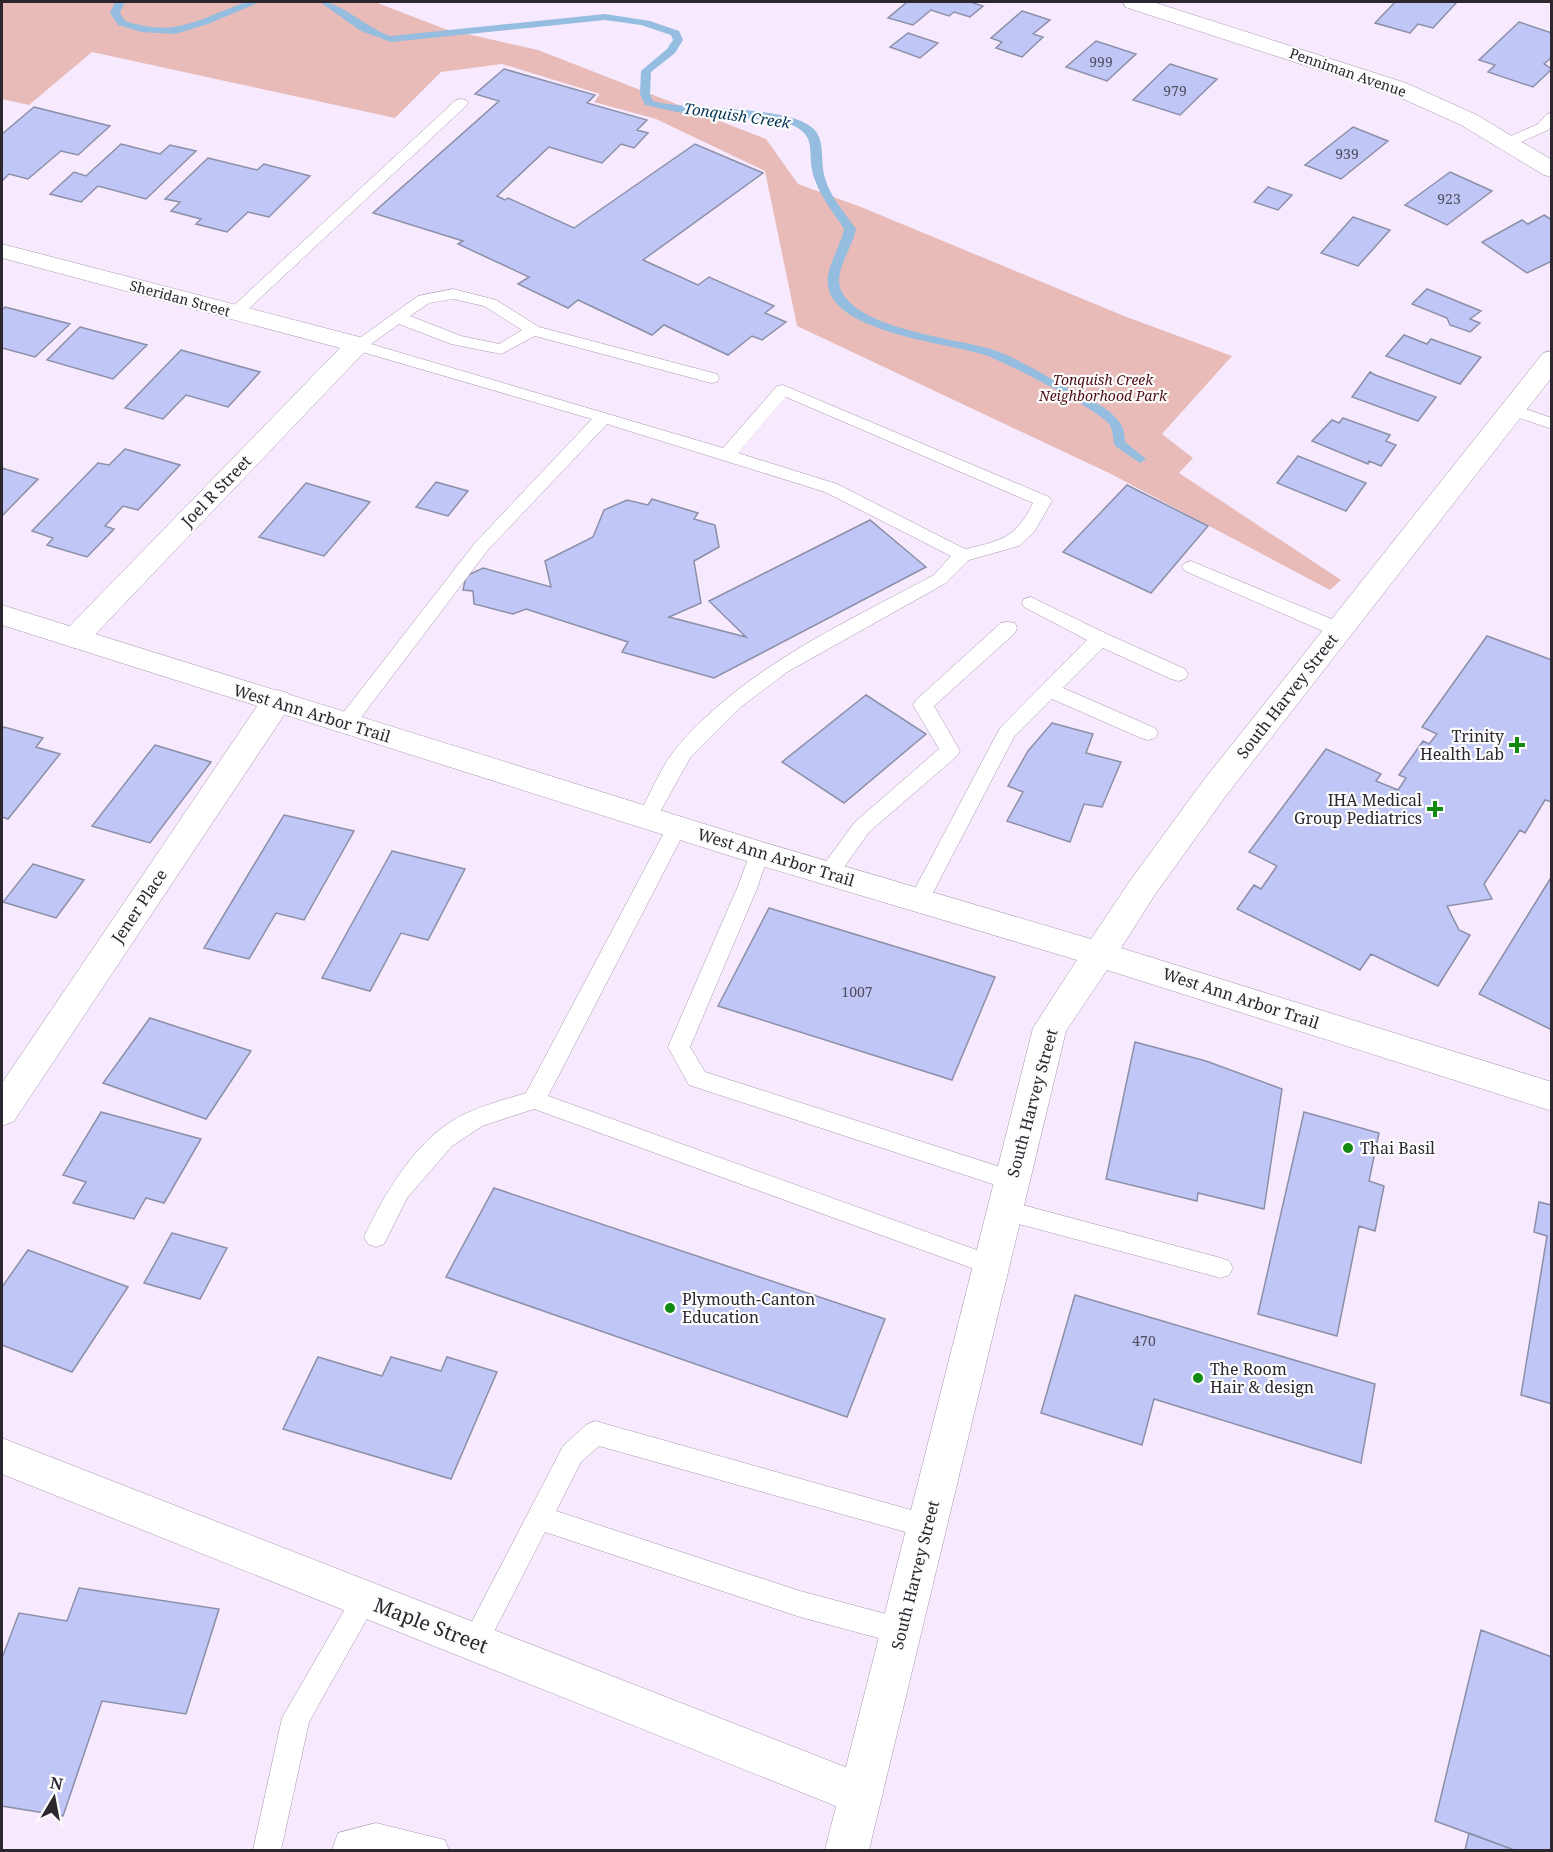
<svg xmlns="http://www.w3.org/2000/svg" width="1553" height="1852" font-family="'Noto Serif',serif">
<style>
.green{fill:#e8bbb8}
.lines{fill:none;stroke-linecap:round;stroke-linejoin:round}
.stream{fill:#94bde0;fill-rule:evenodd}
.building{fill:#c0c6f5;stroke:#8c8fa8;stroke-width:1.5}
.lane-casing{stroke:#a797ae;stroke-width:1}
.street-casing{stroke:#a797ae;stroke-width:1}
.secondary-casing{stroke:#a797ae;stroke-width:1}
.lane{fill:#fff;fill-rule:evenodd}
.street{fill:#fff;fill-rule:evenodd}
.secondary{fill:#fff;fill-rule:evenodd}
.poi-dot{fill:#128a11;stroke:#fcfcfc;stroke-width:2}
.labels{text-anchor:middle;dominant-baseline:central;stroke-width:4.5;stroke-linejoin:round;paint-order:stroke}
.number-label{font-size:14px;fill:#514e60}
.far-street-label{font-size:14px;fill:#2c262f;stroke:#fcfcfc}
.far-park-label{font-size:14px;font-style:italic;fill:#4f0d11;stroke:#fcfcfc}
.far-water-label{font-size:15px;font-style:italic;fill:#023355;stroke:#fcfcfc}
.street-label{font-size:16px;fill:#2c262f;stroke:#fcfcfc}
.poi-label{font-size:16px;fill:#2c262f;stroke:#fcfcfc;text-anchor:start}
.near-street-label{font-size:20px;fill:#2c262f;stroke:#fcfcfc}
</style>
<rect width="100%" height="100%" fill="#f7eafe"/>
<path class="green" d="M2 2H375L445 29 538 50 766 139 798 184 861 207 1124 316 1232 356 1162 434 1193 458 1179 473 1341 580 1330 590 1109 473 797 326 765 171 656 119 594 102 600 94 502 64 441 72 395 118 92 52 29 105 2 99Z"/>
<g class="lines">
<path class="stream" d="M115 2H125L120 13 125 21C163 33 183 28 220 12 233 7 246 0 260 2L208 24 175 34 142 32 118 25 110 13Z
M320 2C339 0 369 30 391 36L605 14 650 21 679 31 683 40 675 53 651 72 650 94 653 101C690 112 798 103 817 133 825 147 820 163 825 178 830 197 845 213 856 229 853 247 833 272 841 290 858 329 953 338 991 349 1020 359 1046 376 1072 391 1087 399 1104 405 1115 417 1122 424 1125 431 1125 442L1146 459 1140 463 1115 446C1112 439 1114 431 1109 424 1096 408 1007 363 985 355 949 343 835 333 828 286 825 267 841 247 844 229 834 213 821 198 815 180 804 149 823 134 781 121L686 114 645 105 640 94 641 71 667 49 673 40 671 35 641 25 605 20 391 42 361 31Z"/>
</g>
<path class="building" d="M907 2H970L983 6 970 17 954 12 949 16 931 10 913 25 888 18Z
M1395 2H1457L1433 28 1418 24 1410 33 1375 23Z
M1022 11 1050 20 1033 34 1043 37 1022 57 996 48 1002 42 991 38Z
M1519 22 1552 33V57L1544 64 1552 69 1533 87 1488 72 1495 65 1479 60Z
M908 33 938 43 920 58 890 47Z
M1096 41 1136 54 1107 81 1066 67Z
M1170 64 1217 79 1180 115 1133 100Z
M504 69 595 95 587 103 647 120 637 130 648 133 634 148 621 144 602 163 549 147 497 196 505 200 508 198 574 228 695 144 763 173 643 260 698 285 709 277 774 306 765 313 786 322 762 340 752 336 728 355 664 325 652 335 578 300 568 308 518 284 529 277 458 244 463 241 373 213 499 101 475 94Z
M34 107 110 126 78 155 61 151 28 179 9 174 2 181V134Z
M1353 127 1388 141 1341 179 1305 165Z
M121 144 160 154 170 145 196 151 146 199 98 186 81 202 50 194 74 172 86 176Z
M208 158 257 170 264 164 310 176 269 217 248 212 227 232 196 224 201 219 171 211 180 202 165 199Z
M1450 172 1492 191 1447 225 1405 205Z
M1268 187 1292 195 1278 210 1254 202Z
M1544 215 1552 220V261L1527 273 1482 242 1522 220 1528 224Z
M1353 217 1390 230 1358 266 1321 253Z
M1427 289 1481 311 1470 319 1480 323 1470 332 1450 325 1447 318 1412 304Z
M5 307 70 324 35 357 2 348V310Z
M80 327 147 345 113 379 47 360Z
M1404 335 1427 344 1431 339 1481 357 1460 384 1386 356Z
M181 350 260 372 228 407 186 395 163 419 125 408Z
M1370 372 1375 375 1436 397 1418 421 1352 397Z
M1343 418 1390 435 1386 441 1396 445 1381 466 1369 461 1368 464 1312 441 1332 420 1339 423Z
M125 449 180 465 138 510 123 506 105 526 114 529 87 557 47 545 53 538 32 531 98 463 109 465Z
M1298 456 1366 483 1346 511 1277 483Z
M2 468 38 479 2 516Z
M436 482 468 491 448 516 416 507Z
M306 483 370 502 324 556 259 537Z
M1127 485 1208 526 1151 593 1063 552Z
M652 499 698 513 694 519 715 525 719 547 694 561 701 603 669 617 746 637 709 601 870 520 926 567 714 678 622 652 628 642 526 609 513 614 474 604 473 591 463 590 466 576 483 568 551 587 545 561 593 537 604 510 627 500 648 505Z
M1487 636 1552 660V802L1545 800 1525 833 1520 830 1484 884 1492 899 1447 906 1459 930 1470 935 1438 986 1371 954 1360 970 1237 909 1254 885 1261 889 1277 866 1249 852 1326 749 1381 774 1376 781 1398 790 1406 778 1399 775 1423 741 1429 744 1437 734 1422 727Z
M866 695 926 734 844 803 782 762Z
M1052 723 1093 734 1086 753 1121 762 1102 807 1084 804 1070 842 1007 821 1023 792 1008 786 1028 751Z
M4 727 43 738 36 747 60 754 8 819 2 817V729Z
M155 745 211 762 150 843 92 826Z
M284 815 354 831 304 920 276 913 249 959 204 948Z
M392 851 465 869 428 940 401 933 370 991 322 978Z
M33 864 84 880 56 918 3 902Z
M1552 876V1030L1479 994Z
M769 908 995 977 952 1080 718 1006Z
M150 1018 251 1051 206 1119 103 1083Z
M1135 1042 1206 1061 1282 1089 1264 1209 1198 1193 1197 1201 1106 1179Z
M101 1112 201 1139 164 1203 146 1198 134 1219 73 1203 86 1182 63 1175Z
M1304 1112 1379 1133 1369 1181 1384 1186 1375 1231 1359 1226 1337 1336 1258 1314Z
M494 1188 885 1319 847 1417 446 1277Z
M1552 1201V1404L1521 1395 1547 1236 1534 1232 1539 1202 1551 1205Z
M172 1233 227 1248 200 1299 144 1283Z
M28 1250 128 1287 72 1372 2 1345V1287Z
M1075 1295 1375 1384 1361 1463 1154 1399 1142 1445 1041 1413Z
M318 1357 382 1376 391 1357 441 1371 447 1357 497 1372 451 1479 283 1429Z
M79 1588 219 1609 186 1714 102 1701 63 1816 2 1806V1658L19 1613 67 1621Z
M1481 1630 1552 1657V1850H1514L1435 1821Z
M1469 1833 1514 1850H1465Z"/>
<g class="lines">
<g class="lane-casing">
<path id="lane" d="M461 99 466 100 468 103 466 106 242 315H230L228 312 230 309 456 100Z
M1552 113V126L1548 130 1512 146 1507 147 1500 143 1502 140 1538 124 1547 114Z
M453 289 496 300 539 327 717 374 719 378 717 382 711 383 535 336 501 354 451 344 399 324 371 344 723 448 777 386 783 385 1049 497 1052 501 1034 532 1019 546 969 560 946 583 787 672 742 706 690 758 654 823 647 826 640 823 637 818C649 796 662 765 677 747 747 666 843 624 934 575L951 556 825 492 607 424 487 551 353 728 346 730 339 728 336 723 339 718 475 543 592 419 352 349 350 345 418 296ZM453 299 484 306 522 330 499 344 461 336 410 316 429 303ZM786 397 1033 503C1016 538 1001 541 965 549L837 484 738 453Z
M1511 404 1552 418V429L1505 413 1503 409 1505 405Z
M1191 561 1346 625 1348 630 1346 635 1339 636 1332 635 1185 571 1182 567 1185 563Z
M1031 597 1107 634 1185 669 1188 674 1185 679 1178 681 1171 679 1103 648 1063 688 1155 728 1158 733 1155 738 1148 740 1141 738 1052 699 1014 737 926 906 919 908 912 906 909 900 1000 728 1087 640 1024 607 1022 603 1024 599Z
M1008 622 1015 623 1017 628 1015 633 934 706 960 751 957 756 869 832 835 880 828 882 821 880 818 874 821 868 855 822 939 749 913 705 916 700 1001 623Z
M677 819 684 822 687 827 548 1096 999 1258 1003 1265 999 1272 991 1275 534 1109 482 1126 452 1146 407 1198 384 1244 376 1247 368 1244 364 1237C386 1191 419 1133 469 1112 487 1104 507 1099 526 1093L667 827 670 822Z
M759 845 766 848 769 853 758 886 690 1047 705 1072 1019 1173 1023 1180 1019 1187 1011 1190 689 1085 668 1047 738 886 752 848Z
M1004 1200 1221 1258 1229 1261 1233 1268 1229 1275 1221 1278 1004 1220 996 1217 992 1210 996 1203Z
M595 1421 936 1517 940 1526 936 1535 927 1538 599 1446 581 1462 556 1511 800 1591 901 1618 910 1622 914 1631 910 1640 901 1644 800 1617 545 1532 484 1651 475 1655 466 1651 462 1642 466 1633 563 1446 586 1425Z
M365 1586 374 1590 378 1599 309 1722 281 1850H253L282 1718 356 1590Z
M376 1823 445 1840 449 1850H332L338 1833Z"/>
</g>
<g class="street-casing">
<path id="street" d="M2 244 367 339 371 345 85 645 75 648 65 645 60 638 65 631 340 348 2 258Z
M277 690 288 693 292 701 288 709 14 1121 2 1126V1083L266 693Z
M2 1438 876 1779 883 1794 876 1809 861 1816 2 1474Z"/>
</g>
<g class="secondary-casing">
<path id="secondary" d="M1123 2H1153L1406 83 1477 115 1552 160V177L1544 175 1461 125 1390 93 1125 7Z
M1552 351V377L1225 797 1154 896 1121 948 1552 1082V1111L1107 970 1066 1031 869 1850H825L1033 1028 1077 960 759 865 2 625V605L759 841 1091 939 1132 878 1203 781 1543 353Z"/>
</g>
<use href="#lane" class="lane"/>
<use href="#street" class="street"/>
<use href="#secondary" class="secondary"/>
</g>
<g class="poi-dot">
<path d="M1514 736h6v6h6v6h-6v6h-6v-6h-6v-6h6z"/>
<path d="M1432 800h6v6h6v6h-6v6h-6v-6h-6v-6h6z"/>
<circle cx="1348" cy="1148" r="6"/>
<circle cx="670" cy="1308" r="6"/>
<circle cx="1198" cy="1378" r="6"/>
</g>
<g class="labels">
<g class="number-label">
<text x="1101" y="61">999</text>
<text x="1175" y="90">979</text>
<text x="1347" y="153">939</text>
<text x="1449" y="198">923</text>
<text x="857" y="991">1007</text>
<text x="1144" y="1340">470</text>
</g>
<g class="far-street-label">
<text transform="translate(1348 72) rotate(19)">Penniman Avenue</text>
<text transform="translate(180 298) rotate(15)">Sheridan Street</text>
</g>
<g class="far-park-label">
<text x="1103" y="379">Tonquish Creek<tspan x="1103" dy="16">Neighborhood Park</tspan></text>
</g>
<g class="far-water-label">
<text transform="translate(737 115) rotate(8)">Tonquish Creek</text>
</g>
<g class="street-label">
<text transform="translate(216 491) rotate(-46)">Joel R Street</text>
<text transform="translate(1287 696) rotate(-52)">South Harvey Street</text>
<text transform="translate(312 713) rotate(17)">West Ann Arbor Trail</text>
<text transform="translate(776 857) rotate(17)">West Ann Arbor Trail</text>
<text transform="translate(139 906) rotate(-56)">Jener Place</text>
<text transform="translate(1241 998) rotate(18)">West Ann Arbor Trail</text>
<text transform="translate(1032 1103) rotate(-75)">South Harvey Street</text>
<text transform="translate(915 1575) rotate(-76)">South Harvey Street</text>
</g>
<g class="poi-label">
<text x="1504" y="736" text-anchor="end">Trinity<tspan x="1504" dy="18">Health Lab</tspan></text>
<text x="1422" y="800" text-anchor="end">IHA Medical<tspan x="1422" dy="18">Group Pediatrics</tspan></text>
<text x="1360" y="1148">Thai Basil</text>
<text x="682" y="1299">Plymouth-Canton<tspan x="682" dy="18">Education</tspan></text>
<text x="1210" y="1369">The Room<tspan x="1210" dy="18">Hair &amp; design</tspan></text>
</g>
<g class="near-street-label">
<text transform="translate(431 1625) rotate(21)">Maple Street</text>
</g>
</g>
<rect width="1553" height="1852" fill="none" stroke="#2c262f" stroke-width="6"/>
<g transform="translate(54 1798) rotate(10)" stroke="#fcfcfc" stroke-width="4.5" paint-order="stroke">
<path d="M0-4.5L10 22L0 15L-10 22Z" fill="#2c262f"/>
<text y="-9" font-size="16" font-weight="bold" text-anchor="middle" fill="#2c262f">N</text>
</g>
</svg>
